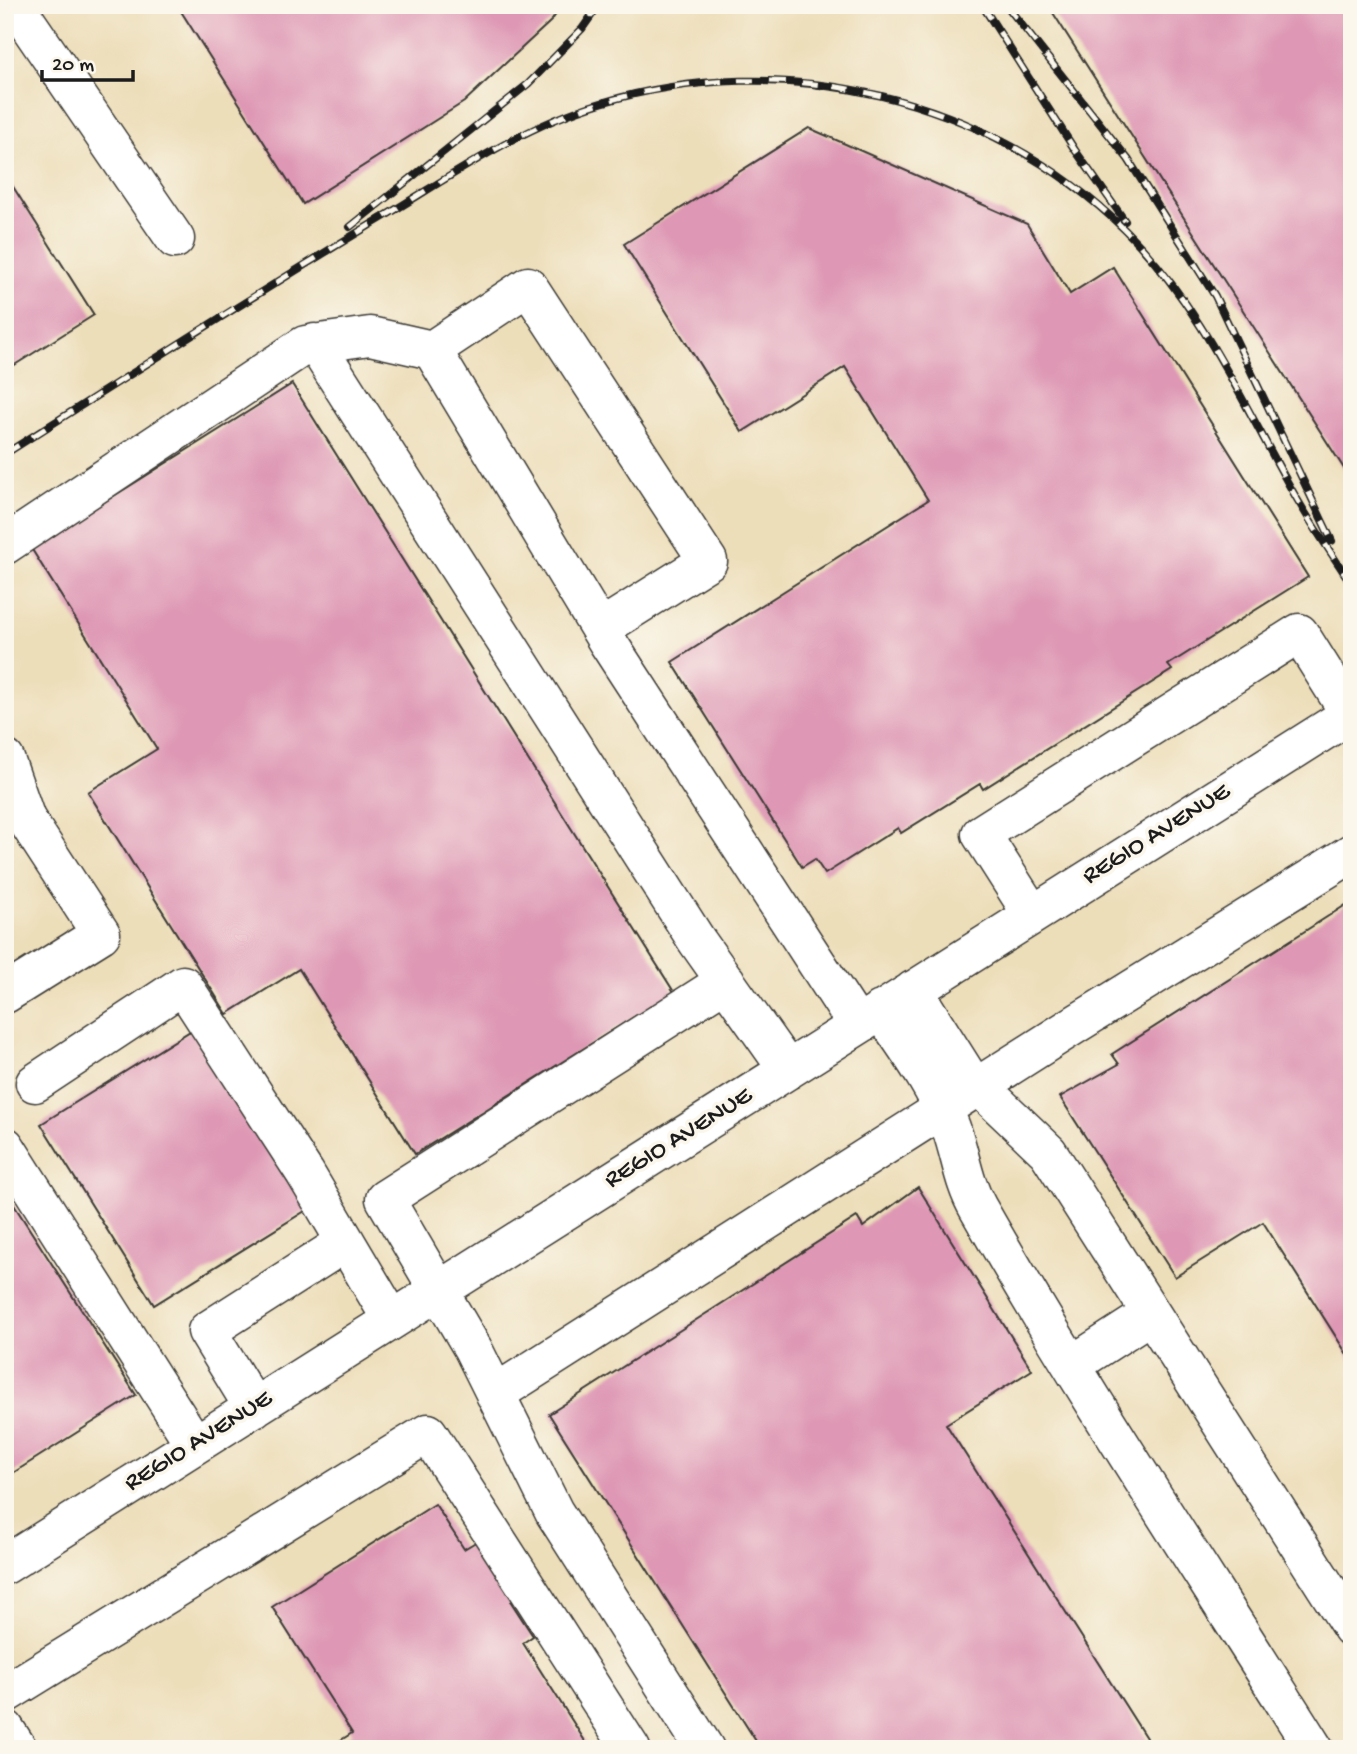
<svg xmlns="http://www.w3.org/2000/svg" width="1357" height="1754" font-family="'Gochi Hand',sans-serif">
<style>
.building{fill:#de97b4}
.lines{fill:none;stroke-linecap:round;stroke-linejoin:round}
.minor-casing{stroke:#3b3934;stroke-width:41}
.minor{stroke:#fff;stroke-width:38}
.rail-casing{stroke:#1c1c1c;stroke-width:8}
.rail{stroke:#fbf7ec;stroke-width:5;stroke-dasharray:16;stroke-linecap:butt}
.labels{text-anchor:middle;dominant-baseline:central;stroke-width:7;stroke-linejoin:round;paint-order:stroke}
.street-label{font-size:26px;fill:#1c1c1c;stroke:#fbf7ec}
</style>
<rect width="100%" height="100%" fill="#fbf7ec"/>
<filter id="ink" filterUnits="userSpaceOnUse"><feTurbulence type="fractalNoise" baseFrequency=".0143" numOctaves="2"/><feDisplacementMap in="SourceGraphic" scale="14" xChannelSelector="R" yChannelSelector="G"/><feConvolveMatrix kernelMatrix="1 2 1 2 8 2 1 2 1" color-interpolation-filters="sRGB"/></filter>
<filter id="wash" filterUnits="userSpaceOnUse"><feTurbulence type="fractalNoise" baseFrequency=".00686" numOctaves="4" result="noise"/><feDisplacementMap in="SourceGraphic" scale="28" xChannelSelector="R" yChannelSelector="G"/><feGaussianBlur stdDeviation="1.57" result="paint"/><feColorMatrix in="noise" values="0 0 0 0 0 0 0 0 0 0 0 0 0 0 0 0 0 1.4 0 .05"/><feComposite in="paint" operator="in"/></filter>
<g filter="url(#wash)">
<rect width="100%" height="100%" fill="#eddeba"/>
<g id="blocks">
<path class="building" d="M177 5H562L552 20 464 102 303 204Z
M1048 5H1352V481Z
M809 128 1027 224 1070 294 1113 267 1308 577 1168 665 1172 670 983 789 980 784 901 833 898 828 825 874 815 859 802 867 672 662 928 500 845 367 742 432 624 244Z
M5 174 94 315 5 371Z
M292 384 674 992 415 1154 299 969 227 1014 88 792 157 749 31 548Z
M1352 901V1362L1263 1222 1175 1277 1060 1097 1119 1064 1112 1054Z
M200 1025 313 1206 154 1305 41 1124Z
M918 1187 1032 1370 946 1424 1153 1749H761L549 1414 857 1217 863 1227Z
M5 1191 136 1395 5 1478Z
M435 1504 464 1549 489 1534 526 1592 511 1602 533 1636 523 1643 590 1749H327L352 1733 272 1607Z"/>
</g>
</g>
<g filter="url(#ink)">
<use href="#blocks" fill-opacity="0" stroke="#3b3934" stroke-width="2"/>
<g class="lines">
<g class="minor-casing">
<path id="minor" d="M15 5 175 239
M315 343 697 941 788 1070
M432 350 528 286 708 561 600 629
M5 545 305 345 370 336 432 350 607 641 857 1025
M5 759 26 819 101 934 5 994
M1032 914 981 834 1299 633 1352 717
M913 990 966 1074 1048 1152 1352 1628
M881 1010C907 1048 935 1085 951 1128 961 1156 963 1182 978 1208 1083 1392 1201 1569 1314 1749
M35 1083 183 985 305 1173 392 1320
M5 1146 195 1445
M1072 1365 1151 1314
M495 1394 1076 1024 1352 853
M254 1408 207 1331 346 1242
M5 1565 1352 713
M5 1694 428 1433 631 1749
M5 1729 18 1749
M705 1749 554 1512 473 1349 385 1199 726 981"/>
</g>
<use href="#minor" class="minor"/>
<g class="rail-casing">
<path id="rail" d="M982 5 1075 150 1125 221
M1006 5 1128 159 1215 296 1332 541
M350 227 528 84 582 29 599 5
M5 454C131 374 257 293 385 216 454 174 523 126 601 103 783 48 989 96 1125 230 1200 304 1242 402 1293 492 1311 524 1332 554 1352 585"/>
</g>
<use href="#rail" class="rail"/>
</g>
</g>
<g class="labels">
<g class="street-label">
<text transform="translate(1157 835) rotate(-32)">REGIO AVENUE</text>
<text transform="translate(679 1139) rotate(-32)">REGIO AVENUE</text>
<text transform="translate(199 1442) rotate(-32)">REGIO AVENUE</text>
</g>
</g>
<rect width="1357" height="1754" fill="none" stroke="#fbf7ec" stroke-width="28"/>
<path d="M42 70v10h91v-10" fill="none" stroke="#1c1c1c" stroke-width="3.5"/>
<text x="52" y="70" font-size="21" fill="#1c1c1c" stroke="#fbf7ec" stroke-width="5" paint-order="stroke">20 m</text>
</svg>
